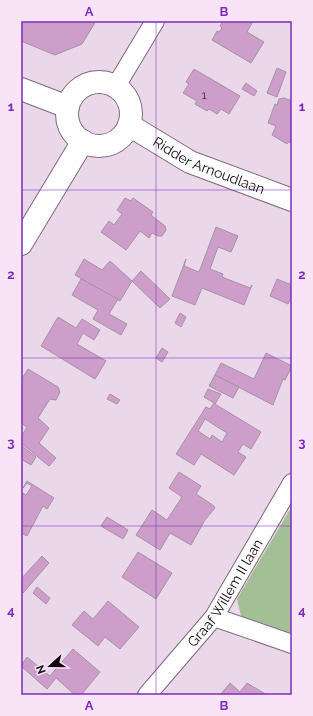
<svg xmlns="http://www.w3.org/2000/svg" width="313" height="716" viewBox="0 0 313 716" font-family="Raleway,sans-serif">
<rect width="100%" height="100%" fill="#ebd7ea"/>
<!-- green -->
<path fill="#a3bf96" d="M292,506V640L248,624L241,616L237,599Z"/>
<!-- building -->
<g fill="#cd9eca" stroke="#a693a4" fill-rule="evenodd">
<path d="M21,21H96L82,44L55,55L21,41Z"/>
<path d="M223,21H253L247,32L264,42L251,63L212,40L217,31L219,32L222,28L220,26Z"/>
<path d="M277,68L286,72L277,97L267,93Z"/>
<path d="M194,69L240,96L229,114L221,109L217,114L209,109L207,111L195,104L197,101L183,93L189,84L186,82Z"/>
<path d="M246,83L257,91L254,96L242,89Z"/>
<path d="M284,98L292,101V143L289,142L287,144L272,135L276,126L268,123L275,104L277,105L279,99Z"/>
<path d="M125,198L131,201L133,198L153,212L151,215L165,226L166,230L162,236H158L152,233L149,238L140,231L126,250L101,232L109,221L114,225L122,214L117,210Z"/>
<path d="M216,227L238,236L231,252L218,247L210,269L223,274L222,277L250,288L252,285L244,305L202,288L195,305L172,296L186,259L184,266L199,272Z"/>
<path d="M84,259L102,270L110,261L132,281L120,301L75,275Z"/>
<path d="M141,271L170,299L160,308L132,281Z"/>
<path d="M81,279L118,299L109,314L127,324L121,335L93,319L98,310L72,295Z"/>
<path d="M277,279L292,285V295L288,304L270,296Z"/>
<path d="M180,313L186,317L181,327L175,323Z"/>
<path d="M58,317L76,328L82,319L100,330L94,340L83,333L77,344L106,361L95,379L41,346Z"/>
<path d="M162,348L168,352L162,362L156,358Z"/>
<path d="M266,353L292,366L285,380L283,379L273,405L215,375L221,363L254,379Z"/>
<path d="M28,369L58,387L60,392L56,400L50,399L38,418L49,428L39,443L56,458L49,466L21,443V437L27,427L21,423V380Z"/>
<path d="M215,375L239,387L233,398L209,386Z"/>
<path d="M208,389L221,394L215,404L261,432L251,449L243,444L238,452L246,457L234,475L201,454L194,465L176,454L206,407L210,409L214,403L204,397ZM205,419L227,433L222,442L212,435L210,439L198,431Z"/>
<path d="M110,394L120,400L117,404L107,399Z"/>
<path d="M21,445L36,457L31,465L21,459Z"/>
<path d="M179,472L201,486L196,494L214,506L215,508L205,520L191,545L170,533L160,550L136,535L152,510L167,520L182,497L169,488Z"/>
<path d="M27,481L54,498L47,509L43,506L27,536L21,533V492L26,495L32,486L27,483L23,488Z"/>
<path d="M107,517L128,530L123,539L101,526Z"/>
<path d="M138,552L172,573L156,599L122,577Z"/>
<path d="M42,556L49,563L23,593L21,591V579Z"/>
<path d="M37,587L50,598L46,604L33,593Z"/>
<path d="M108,601L139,627L120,649L105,637L98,646L72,625L84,611L93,619Z"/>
<path d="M73,649L100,672L81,695H75L56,678L47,689L21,666L27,657L50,676Z"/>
<path d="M230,683L240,692L247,683L267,695H220Z"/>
</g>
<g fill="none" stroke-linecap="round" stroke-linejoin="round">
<defs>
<g id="street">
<path d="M116,86L155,21"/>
<path d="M214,617L292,644"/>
<path id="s1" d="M147,695L214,617L292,483"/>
</g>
<g id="secondary">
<circle cx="99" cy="114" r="32"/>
<path d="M21,89L68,107"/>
<path id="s2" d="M129,125L190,162L292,200"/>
<path d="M21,244L83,141"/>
</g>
</defs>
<!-- street casing -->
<use href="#street" stroke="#7d6b7b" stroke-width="20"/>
<!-- secondary casing -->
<use href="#secondary" stroke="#7d6b7b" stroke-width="24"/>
<!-- street -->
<use href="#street" stroke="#fff" stroke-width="18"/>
<!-- secondary -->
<use href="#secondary" stroke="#fff" stroke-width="22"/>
</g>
<!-- grid -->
<path fill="none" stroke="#7b2cbf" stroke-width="1" stroke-opacity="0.55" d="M156,21V695M21,190H292M21,358H292M21,526H292"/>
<g text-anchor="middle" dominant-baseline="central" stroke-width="3" stroke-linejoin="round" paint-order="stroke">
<!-- number labels -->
<g font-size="12" fill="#40303f">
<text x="204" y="95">1</text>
</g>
<!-- street labels -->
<g font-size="14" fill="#110b11" stroke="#f9e4f7">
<text stroke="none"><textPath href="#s2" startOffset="90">Ridder Arnoudlaan</textPath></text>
<text stroke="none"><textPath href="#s1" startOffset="129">Graaf Willem II laan</textPath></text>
</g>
</g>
<!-- border -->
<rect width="313" height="716" fill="none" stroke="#f9e4f7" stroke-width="44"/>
<!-- north arrow -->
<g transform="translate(50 666) rotate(249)" stroke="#f9e4f7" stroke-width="3" paint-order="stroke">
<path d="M0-3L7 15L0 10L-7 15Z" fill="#110b11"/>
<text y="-6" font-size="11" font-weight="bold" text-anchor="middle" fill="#110b11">N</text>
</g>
<rect x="22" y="22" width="269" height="672" fill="none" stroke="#7b2cbf" stroke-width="1.5"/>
<g font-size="13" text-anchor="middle" font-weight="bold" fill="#7b2cbf">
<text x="89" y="16">A</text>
<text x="224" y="16">B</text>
<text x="11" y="111">1</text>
<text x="302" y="111">1</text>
<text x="11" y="279">2</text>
<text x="302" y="279">2</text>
<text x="11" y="447">3</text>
<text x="302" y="447">3</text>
<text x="11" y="615">4</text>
<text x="302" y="615">4</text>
<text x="89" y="710">A</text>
<text x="224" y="710">B</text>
</g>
</svg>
